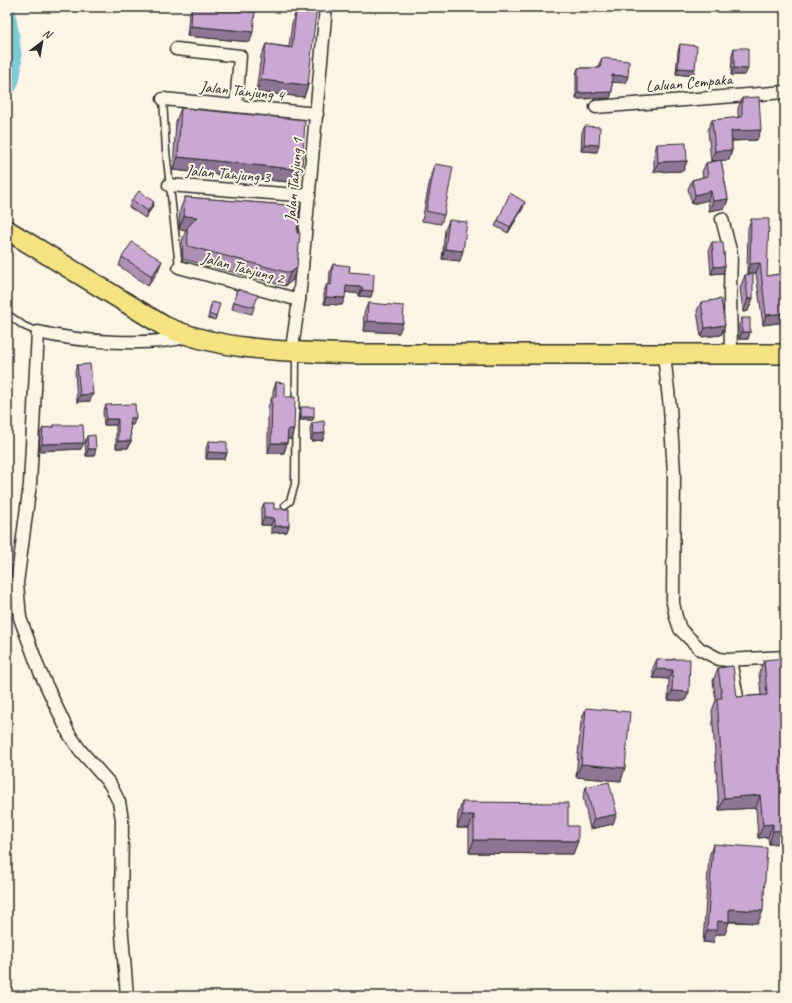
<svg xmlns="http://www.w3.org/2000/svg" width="792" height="1003" viewBox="0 0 792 1003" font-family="Caveat,sans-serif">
<rect width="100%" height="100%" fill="#fcf5e5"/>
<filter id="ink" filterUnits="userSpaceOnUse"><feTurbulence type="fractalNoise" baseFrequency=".025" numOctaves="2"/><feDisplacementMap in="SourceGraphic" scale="8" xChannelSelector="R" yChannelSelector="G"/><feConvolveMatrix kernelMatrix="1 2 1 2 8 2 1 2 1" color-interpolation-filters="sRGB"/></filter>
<g filter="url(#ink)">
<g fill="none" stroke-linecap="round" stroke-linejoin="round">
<!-- river -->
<path stroke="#7cccd7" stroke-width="18" d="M7,15C9,33 19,72 7,87"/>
<defs>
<g id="service">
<path d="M163,99L166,151L179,267"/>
<path d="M7,314L24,326L38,332"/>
<path d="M285,505L290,501L295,484L296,354"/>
<path d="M733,660L741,702"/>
</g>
<g id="minor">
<path d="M176,49L240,56L236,106"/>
<path d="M163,99L317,114"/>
<path d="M596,107L785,92"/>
<path d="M169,185L309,196"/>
<path d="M722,219L731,254L730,291L731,355"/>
<path d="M179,267L299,300"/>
<path d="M293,341L299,300L326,7"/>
<path d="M664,355L670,408L674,473L673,603L676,617L680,629L700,649L719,659L727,660L785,657"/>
<path d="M127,996L121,922L122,819L119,802L110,784L80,750L69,734L40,672L20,618L17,583L30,484L38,332C79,342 150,347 190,336"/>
</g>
<path id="primary" d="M7,230L164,326C223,352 290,351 353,354H785"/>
</defs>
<!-- service casing -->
<use href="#service" stroke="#2b2b2b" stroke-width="9"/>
<!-- minor casing -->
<use href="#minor" stroke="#2b2b2b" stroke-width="15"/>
<!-- primary casing -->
<use href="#primary" stroke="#2b2b2b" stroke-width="22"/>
<!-- service -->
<use href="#service" stroke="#fcf5e5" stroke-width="6"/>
<!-- minor -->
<use href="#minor" stroke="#fcf5e5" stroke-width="12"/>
<!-- primary -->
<use href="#primary" stroke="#f5e382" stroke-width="19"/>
</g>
<!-- wall -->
<g fill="#ae90b5" stroke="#2b2b2b">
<path d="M192,7H207L250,42L187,36L189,16Z"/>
<path d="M296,11L308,85L304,97L256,92L261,56L266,44L289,47L292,23Z"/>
<path d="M680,44L693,76L676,74L678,51Z"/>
<path d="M734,48L745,75H731L732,54Z"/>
<path d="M602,58L626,83L612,82V92L610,98L576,99V74L578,68H599V64Z"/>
<path d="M742,98L757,140L732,141V150L729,160H721L728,199L725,208L709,211L708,200L692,204L688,189L692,180L703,177L702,172L706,163L719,160L711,161L708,130L712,120L738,118V108Z"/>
<path d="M181,108L297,183L173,170L176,121Z"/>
<path d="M585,126L597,152L581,151L582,132Z"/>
<path d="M657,144L687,161L683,171L654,172V154Z"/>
<path d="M435,164L444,215L441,224L422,221L431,174Z"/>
<path d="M185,197L300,206L292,281L285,286L183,259L182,241L186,230L179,229L180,210Z"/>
<path d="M132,200L154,202L152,208L145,218L129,207Z"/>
<path d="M523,208L508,233L495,226L498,220Z"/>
<path d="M751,219L767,276L785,273V322L763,325L756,273H747L748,228Z"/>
<path d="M449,220L460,261L442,259L445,230Z"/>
<path d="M712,242L725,266L723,273L711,274L709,249Z"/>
<path d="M122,257L158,271L148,286L119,266Z"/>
<path d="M333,264L349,272L371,297L359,296L360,294L345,292L342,305L324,304V291L327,284L329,285L330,271Z"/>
<path d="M745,275L753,298L748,311L743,312L740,288Z"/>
<path d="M237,289L254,307L252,314L232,309Z"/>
<path d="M701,302L725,325L721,335L701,337L697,311Z"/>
<path d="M368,303L399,333L363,331L364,313Z"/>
<path d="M211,305L216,317L215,320L208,318Z"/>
<path d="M742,318L750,332L748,339H739V325Z"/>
<path d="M77,365L90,401L77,402L75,371Z"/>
<path d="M276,382L285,397L294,429L291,439H288L287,443L284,453H268V407L272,397H273V392Z"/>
<path d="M106,405L133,425H130L131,441L128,448H116V425H104L103,412Z"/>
<path d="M301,407L313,420H300V410Z"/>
<path d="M312,423L323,440L311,441L310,429Z"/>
<path d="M54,425L81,449L39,451L40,434L43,428L53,427Z"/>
<path d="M87,436L94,456H86L85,442Z"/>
<path d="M209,441L227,453L225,459H206V448Z"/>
<path d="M264,503L274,509L287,532L271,533V525H261V510Z"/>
<path d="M657,659L673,660V659L689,692L685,701L668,700L669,679L653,678V668Z"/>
<path d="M764,660L785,843L769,844L768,837L758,838L756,808L719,810L712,711L716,700L713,681L718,668L737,697L761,695L759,673Z"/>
<path d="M586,708L621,781L576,777L581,721Z"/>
<path d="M586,787L613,824L590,829L583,797Z"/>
<path d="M462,802L568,826L578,841L573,854L469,853V828H457L458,815Z"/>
<path d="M713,844L758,923L729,922L725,934H716L713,943L703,942L709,857Z"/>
</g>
<!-- shaded-wall -->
<g fill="#8d7694" stroke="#2b2b2b">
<path d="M191,26L253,32L250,42L187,36Z"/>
<path d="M678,68L695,69L693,76L676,74Z"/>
<path d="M734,68L748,69L745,75H731Z"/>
<path d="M612,75L628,76L626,83L610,82Z"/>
<path d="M261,80L308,85L304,97L256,92Z"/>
<path d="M612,92L610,98L576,99L578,93Z"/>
<path d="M761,130L757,140L727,141L731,131Z"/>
<path d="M584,144L599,145L597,152L581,151Z"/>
<path d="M732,150L729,160L711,161L715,151Z"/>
<path d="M178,157L302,170L297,183L173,170Z"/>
<path d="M687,161L683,171L654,172L658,162Z"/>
<path d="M711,191L708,200L692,204L695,195Z"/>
<path d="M728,199L725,208L709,211L713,201Z"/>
<path d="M154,202L152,208L145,218L148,211Z"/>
<path d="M525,202L523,208L508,233L510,227Z"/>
<path d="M184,216L197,217L186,230L179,229Z"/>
<path d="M445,249L463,251L460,261L442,259Z"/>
<path d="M162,261L158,271L148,286L152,276Z"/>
<path d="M760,263L756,273H747L750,264Z"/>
<path d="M725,266L723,273L711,274L714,267Z"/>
<path d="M297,268L292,281L285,286L290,273Z"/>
<path d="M346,286L362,287L360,294L343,292Z"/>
<path d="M362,290L373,291L371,297L359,296Z"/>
<path d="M326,297L345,298L342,305L324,304Z"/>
<path d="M753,298L748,311L743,312L748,299Z"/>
<path d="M785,313V322L763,325L766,315Z"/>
<path d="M367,321L403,323L399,333L363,331Z"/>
<path d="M725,325L721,335L701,337L705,328Z"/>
<path d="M742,332H750L748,339H739Z"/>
<path d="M93,394L90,401L77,402L80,395Z"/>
<path d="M301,417H314L313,420H300Z"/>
<path d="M130,418H136L133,425H128Z"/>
<path d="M106,419H118L116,425H104Z"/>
<path d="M288,429H294L291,439H284Z"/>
<path d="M325,433L323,440L311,441L313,434Z"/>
<path d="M118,441H131L128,448H116Z"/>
<path d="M84,443L81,449L39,451L42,444Z"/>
<path d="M271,443H287L284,453H268Z"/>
<path d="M88,449H96L94,456H86Z"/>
<path d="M208,452L227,453L225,459H206Z"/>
<path d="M264,518H274L271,525H261Z"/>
<path d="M274,526H289L287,532L271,533Z"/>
<path d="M656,669L673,670L669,679L653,678Z"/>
<path d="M672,691L689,692L685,701L668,700Z"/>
<path d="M581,764L625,768L621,781L576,777Z"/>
<path d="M760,795L756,808L719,810L724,798Z"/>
<path d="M617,814L613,824L590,829L594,819Z"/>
<path d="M462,815H474L469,828H457Z"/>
<path d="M773,824L768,837L758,838L763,825Z"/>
<path d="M785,830V843L769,844L773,831Z"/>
<path d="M474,840L578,841L573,854L469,853Z"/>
<path d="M729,909L763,911L758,923L725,921Z"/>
<path d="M718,921L729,922L725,934H716L713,943L703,942L707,930Z"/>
</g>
<!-- building -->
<g fill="#caa8d3" stroke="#2b2b2b">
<path d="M192,7H207L255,12L253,32L191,26Z"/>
<path d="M296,11L316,13L308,85L261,80L266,44L292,48Z"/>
<path d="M680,44L697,46L695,69L678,68Z"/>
<path d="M734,48H748V69L734,68Z"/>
<path d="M602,58L629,61L628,76L612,75V92L578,93V68H600Z"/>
<path d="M759,97L761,130L731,131L732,150L715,151L712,120L742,117V98Z"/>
<path d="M181,108L305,120L302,170L178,157Z"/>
<path d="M585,126L600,127L599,145L584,144Z"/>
<path d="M686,143L687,161L658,162L657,144Z"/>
<path d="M721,160L728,199L713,201L711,191L695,195L692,180L708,176L706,163Z"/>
<path d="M435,164L453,167L444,215L426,211Z"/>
<path d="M139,191L154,202L148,211L132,200Z"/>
<path d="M510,193L525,202L510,227L498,220Z"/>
<path d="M185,197L300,206L297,233H300L297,268L290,273L188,246L187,228L197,217L184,216Z"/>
<path d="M751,219H769L767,276L785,273V313L766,315L760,263L750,264Z"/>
<path d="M449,220L467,222L463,251L445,249Z"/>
<path d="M132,242L162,261L152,276L122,257Z"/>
<path d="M712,242H723L725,266L714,267Z"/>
<path d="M333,264L350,266L349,272L374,274L373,291L362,290V287L346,286L345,298L326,297L327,284L331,285Z"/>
<path d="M753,274V298L748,299L745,275Z"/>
<path d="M237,289L258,295L254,307L234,302Z"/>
<path d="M721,299L725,325L705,328L701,302Z"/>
<path d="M212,302L220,304L216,317L209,314Z"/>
<path d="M368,303L404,306L403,323L367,321Z"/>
<rect x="742" y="318" width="8" height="14"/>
<path d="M90,364L93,394L80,395L77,365Z"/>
<path d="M276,382L285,383V397H295L294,429H288L287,443H271L272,397H276Z"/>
<path d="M135,404L136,418H130L131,441H118V419H106V405Z"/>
<rect x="301" y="407" width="13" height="10"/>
<path d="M324,421L325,433L313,434L312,423Z"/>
<path d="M54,425H83L84,443L42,444L43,428L54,427Z"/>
<path d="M95,435L96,449H88L87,436Z"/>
<path d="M209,441L227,442V453L208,452Z"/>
<path d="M264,503H274V509H289V526H274V518H264Z"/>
<path d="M785,658V830L773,831V824L763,825L760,795L724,798L717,698H722L718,668L733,666L737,697L767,695L764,660Z"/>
<path d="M657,659L673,660V659H690L689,692L672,691L673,670L656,669Z"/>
<path d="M586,708L630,712L625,768L581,764Z"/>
<path d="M609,782L617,814L594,819L586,787Z"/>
<path d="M462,802L568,803V826H578V841L474,840V815H462Z"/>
<path d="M713,844L767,848L763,911L729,909V922L718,921L717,930H707Z"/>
</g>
</g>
<g text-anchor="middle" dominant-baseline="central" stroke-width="4" stroke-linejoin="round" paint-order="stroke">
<!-- street labels -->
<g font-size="16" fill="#2b2b2b" stroke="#fcf5e5">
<text transform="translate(689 83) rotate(-5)">Laluan Cempaka</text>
<text transform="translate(242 91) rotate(6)">Jalan Tanjung 4</text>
<text transform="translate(228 174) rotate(5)">Jalan Tanjung 3</text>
<text transform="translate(294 180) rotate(-85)">Jalan Tanjung 1</text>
<text transform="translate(243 268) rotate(15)">Jalan Tanjung 2</text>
</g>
</g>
<!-- margin -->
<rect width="792" height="1003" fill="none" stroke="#fcf5e5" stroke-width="24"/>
<rect x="12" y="12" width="768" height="979" fill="none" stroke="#2b2b2b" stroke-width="1.5" filter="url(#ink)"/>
<!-- north arrow -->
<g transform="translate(42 42) rotate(31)" stroke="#fcf5e5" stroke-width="3" paint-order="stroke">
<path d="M0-3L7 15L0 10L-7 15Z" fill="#2b2b2b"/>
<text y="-6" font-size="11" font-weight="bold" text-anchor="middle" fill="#2b2b2b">N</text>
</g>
</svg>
